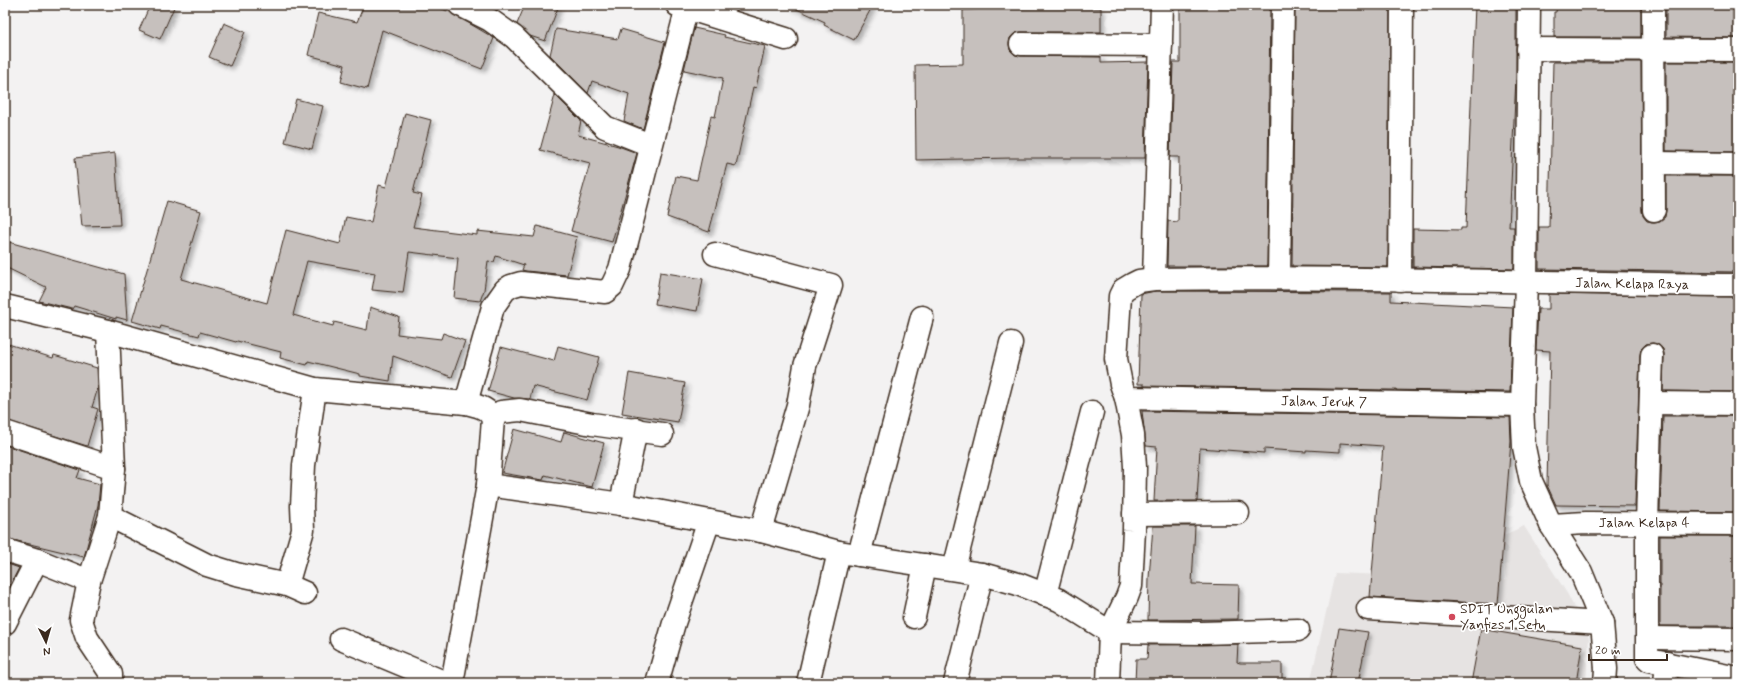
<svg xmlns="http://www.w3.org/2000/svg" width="1743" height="688" viewBox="0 0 1743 688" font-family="Mynerve,sans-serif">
<defs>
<filter id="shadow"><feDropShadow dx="3.5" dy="3.5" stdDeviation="2" flood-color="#0004"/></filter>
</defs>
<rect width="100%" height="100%" fill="#f3f2f2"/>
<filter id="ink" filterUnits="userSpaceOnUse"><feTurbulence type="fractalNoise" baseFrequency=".025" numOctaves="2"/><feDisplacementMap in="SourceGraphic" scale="8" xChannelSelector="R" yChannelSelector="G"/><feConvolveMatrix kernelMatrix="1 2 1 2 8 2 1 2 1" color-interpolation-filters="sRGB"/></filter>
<g filter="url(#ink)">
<!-- built -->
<path fill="#e6e3e2" d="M1524,526L1568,595L1589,638L1586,683H1310L1335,573L1506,580L1502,536Z"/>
<!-- building -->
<g fill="#c6c0bd" stroke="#3b2a1e" filter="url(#shadow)">
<path d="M150,5H175L160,39L139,30Z"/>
<path d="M364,5H432L450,12L494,38L482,69L382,30L367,89L341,82L345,65L308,55L318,13L357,22Z"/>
<path d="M525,5H559L545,41L530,36L517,24Z"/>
<path d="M788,5H873L854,40L824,25L825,22Z"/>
<path d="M1180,5H1270L1267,266H1167L1168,221L1178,222L1179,157H1170L1173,62H1180Z"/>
<path d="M1295,5H1390L1388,267L1292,266Z"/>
<path d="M1475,5H1516V77L1509,227H1514V269L1413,267V229L1461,230V228H1466Z"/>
<path d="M1557,5H1641V37H1554V12H1556Z"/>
<path d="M1666,5H1738V38L1666,37Z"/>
<path d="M1053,7L1101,8V32H1021L1015,33L1010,38L1009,44L1010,50L1015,55L1021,56L1101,57V63L1148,62L1145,158H1011L916,160L915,65L963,64V10Z"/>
<path d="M224,23L245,32L230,66L209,57Z"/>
<path d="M694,28L725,35L724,37L765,46L756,88L753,87L736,166L727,164L709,232L667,217L676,176L697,180L711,116L715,117L723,78L684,70Z"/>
<path d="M556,29L618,39L621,29L665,42L643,129L624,121L629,94L592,81L588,93L550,55Z"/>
<path d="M1553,62H1641L1642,210L1643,216L1647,221L1654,222L1660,221L1665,217L1666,210V176H1738V272L1539,269V227H1549Z"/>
<path d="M1666,62H1738V152L1666,151Z"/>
<path d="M555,95L581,121L578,135L618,146L637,153L612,242L571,231L590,163L540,150Z"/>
<path d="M296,99L323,106L312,149L285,142Z"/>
<path d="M405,113L431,120L413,193L422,195L413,227L477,235V231L534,237L537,226L577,237L567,275L526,271L522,270L524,265L496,256L494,262L488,261L484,290L480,301L454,298L458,258L409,252L403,293L372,290L375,273L307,261L293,315L333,326L334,322L367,330L370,307L399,317L397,334L441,339L443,333L465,341L452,377L393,356L390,381L360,376V374L308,361L307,365L280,358L281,352L237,341L236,342L200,332L199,336L161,326L160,329L132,321L167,201L201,211L181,279L267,303L286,230L340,244L346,217L371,222L379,185L386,187Z"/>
<path d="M115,153L120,225L82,226L75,158Z"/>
<path d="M5,241L124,274L127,320L116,317V319L74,306L72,309L39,301L46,287L5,267Z"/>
<path d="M660,272L703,279L697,311L655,304Z"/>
<path d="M1155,291L1391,292V301L1513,307L1510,392L1144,386V384H1138L1141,294Z"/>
<path d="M1549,294L1738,297V392L1663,391L1664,355L1663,349L1659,345L1653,343L1646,344L1641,349L1640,355L1635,506L1556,505L1547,485L1550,351L1536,350L1538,309H1549Z"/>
<path d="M5,343L53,358L54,355L97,368L98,388L92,407L98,409L87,446L5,420Z"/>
<path d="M558,346L599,357L587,400L533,386L530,399L514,398L488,391L501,347L554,361Z"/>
<path d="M629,373L685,383L678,422L622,413Z"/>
<path d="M1142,411L1510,417L1511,441L1498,604L1370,597L1383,446L1340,443V452L1306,450V452L1264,449V453L1200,448L1197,501H1154L1157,447L1146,446Z"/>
<path d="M1663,416H1738V512L1660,511Z"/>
<path d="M514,429L561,442L564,432L604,443L592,487L545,475L543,480L502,473Z"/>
<path d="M5,445L80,470L77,478L100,484L98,505L84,557L5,538Z"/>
<path d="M1153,526H1195L1192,584L1239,585L1238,619L1148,620L1149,578Z"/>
<rect x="1660" y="536" width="78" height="90"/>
<path d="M5,563L19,568L5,595Z"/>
<path d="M1339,628L1368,632L1358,683H1329Z"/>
<path d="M1481,629L1582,646L1576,683H1471Z"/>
<path d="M1238,644L1237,662L1240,663H1282V683H1135L1136,659H1147L1148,645Z"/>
</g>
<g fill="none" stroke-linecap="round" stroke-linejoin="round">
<defs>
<g id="minor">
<path d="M460,5L490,20L514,37L605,127L650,145"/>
<path d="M677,5L786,39"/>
<path d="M1529,5L1526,282L1522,405L1524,447L1531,481L1551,525L1581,572L1602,623L1606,669L1605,683"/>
<path d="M1653,5L1654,210"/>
<path d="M1021,44L1161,45"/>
<path d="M1528,49L1738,50"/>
<path d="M1654,163L1738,164"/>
<path d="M715,254L831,285L805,366L798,405L761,531"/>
<path d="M1279,277L1283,5"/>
<path d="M1154,279L1162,5"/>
<path d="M1400,280L1402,5"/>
<path d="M5,306L108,331L315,389L466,403C477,406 488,407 493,419L488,485L452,683"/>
<path d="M1652,355L1647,523V658L1649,660L1738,678"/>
<path d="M1126,398L1522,405"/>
<path d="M466,403L493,307L505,290L511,286L521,283L605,292L612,286L620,269L687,7"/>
<path d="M1651,403L1738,404"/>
<path d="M493,419L501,412L520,410L592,424L662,434"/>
<path d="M5,432L114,468L108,331"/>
<path d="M114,468L110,516L207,565L236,574L287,585"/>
<path d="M488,485L621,504L761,531L839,552L982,574L1018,584L1059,600L1110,632L1202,633L1298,630"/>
<path d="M621,504L636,429"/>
<path d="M1134,514L1238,513"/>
<path d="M110,516L89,581L81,620L87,638L111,674V683"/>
<path d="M1551,525L1586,523L1738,524"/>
<path d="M5,550L37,560L5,623"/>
<path d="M859,555L922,317"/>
<path d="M37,560L89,581"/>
<path d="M954,569L1011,343"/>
<path d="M305,593L287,585L303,530L302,506L304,465L315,389"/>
<path d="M1045,595L1092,412"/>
<path d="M1368,609L1602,623"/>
<path d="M914,617L925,565"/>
<path d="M1648,638L1738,639"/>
<path d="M341,639L446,683"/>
<path d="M657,683L674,623L709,521"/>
<path d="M808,683L839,552"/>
<path d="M955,683L982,574"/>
<path d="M1108,683L1110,632L1127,597L1131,586L1134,530L1135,467L1133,435L1126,398L1121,384L1116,359L1120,296L1123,290L1133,284L1139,281L1154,279C1349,276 1543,283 1738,285"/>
<path d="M1665,683L1667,663"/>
</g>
</defs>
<!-- minor casing -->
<use href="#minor" stroke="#3b2a1e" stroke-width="25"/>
<!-- minor -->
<use href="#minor" stroke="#fff" stroke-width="22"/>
</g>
</g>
<!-- markers -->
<circle fill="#d1495b" stroke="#fff" stroke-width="1.5" cx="1452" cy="617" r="4"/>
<g text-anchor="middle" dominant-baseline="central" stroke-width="3.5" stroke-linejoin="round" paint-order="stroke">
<!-- street labels -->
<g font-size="14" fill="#3b2a1e" stroke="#fff">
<text transform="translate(1632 284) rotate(1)">Jalan Kelapa Raya</text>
<text transform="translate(1324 402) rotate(1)">Jalan Jeruk 7</text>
<text x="1644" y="523">Jalan Kelapa 4</text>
</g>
<!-- poi labels -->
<g font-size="14" fill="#3b2a1e" stroke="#fff" text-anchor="start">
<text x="1460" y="609">SDIT Unggulan<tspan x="1460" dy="16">Yanfizs 1 Setu</tspan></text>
</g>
</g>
<!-- margin -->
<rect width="1743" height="688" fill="none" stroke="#fff" stroke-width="20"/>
<rect x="10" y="10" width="1723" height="668" fill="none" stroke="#3b2a1e" stroke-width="1.5" filter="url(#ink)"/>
<!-- north arrow -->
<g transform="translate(46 642) rotate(175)" stroke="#ffffff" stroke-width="3" paint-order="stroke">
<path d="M0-3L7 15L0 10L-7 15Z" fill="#3b2a1e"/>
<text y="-6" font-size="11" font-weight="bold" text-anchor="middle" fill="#3b2a1e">N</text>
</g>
<!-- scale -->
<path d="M1589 654v6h78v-6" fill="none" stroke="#3b2a1e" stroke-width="2"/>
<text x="1595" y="654" font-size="12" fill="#3b2a1e" stroke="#ffffff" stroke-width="3" paint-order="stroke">20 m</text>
</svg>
